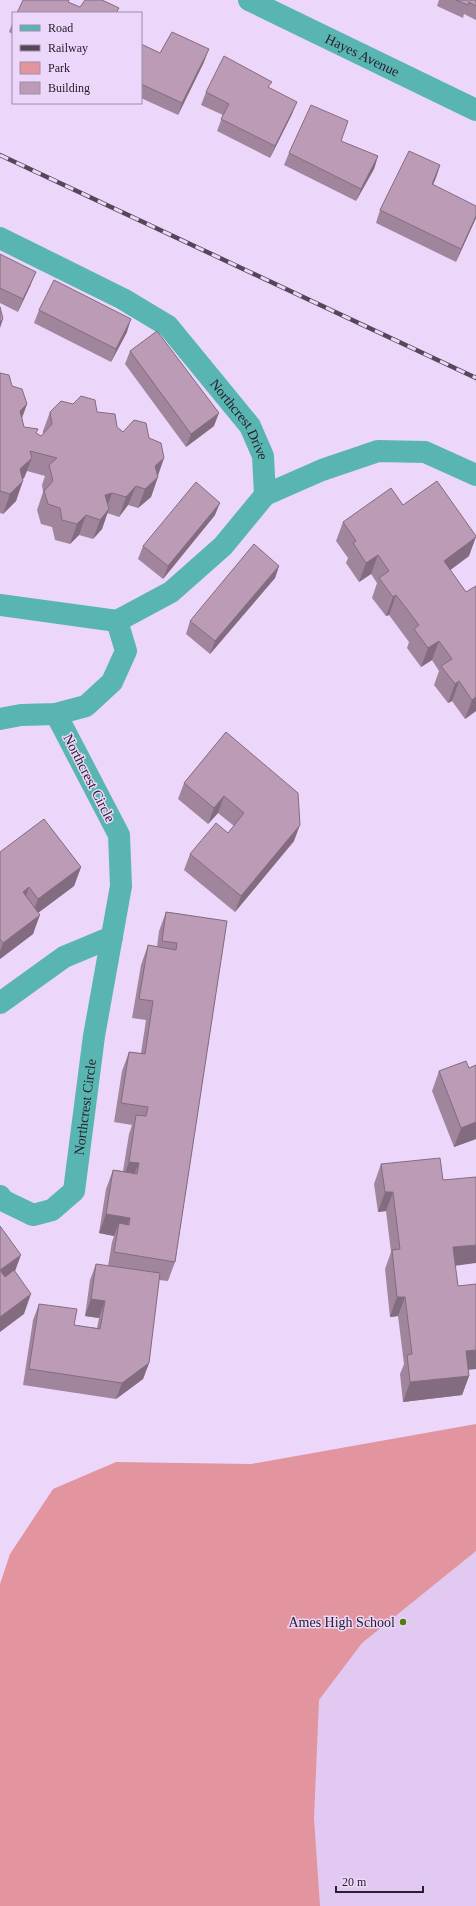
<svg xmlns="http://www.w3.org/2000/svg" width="476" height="1906" viewBox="0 0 476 1906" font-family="Georgia,serif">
<rect width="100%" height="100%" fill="#ecd7fa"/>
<!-- built -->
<path fill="#e1c9f2" d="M476,1512V1906H0Z"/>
<!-- green -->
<path fill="#e2959e" d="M476,1424V1551L362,1643L319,1700L314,1818L320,1906H0V1584L10,1554L53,1489L116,1462L251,1464Z"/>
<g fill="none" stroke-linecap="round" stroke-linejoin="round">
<!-- minor -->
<g stroke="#59b5b1" stroke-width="22">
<path id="s1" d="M249,0L476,110"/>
<path id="s2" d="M0,238L123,299L168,326L250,426L263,456L265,495L322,470L378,451L425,452L476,475"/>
<path d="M0,605L117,621"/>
<path d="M0,719L21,715L56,714L86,706L112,682L126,651L117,621L171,592L223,546L265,495"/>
<path d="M0,1003L64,957L112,937"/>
<path id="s3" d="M0,1196L4,1201L33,1215L52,1210L74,1191L94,1036L121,886L119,835L56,714"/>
</g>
<defs>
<path id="rail" d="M0,155L476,378"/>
</defs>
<!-- rail casing -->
<use href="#rail" stroke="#53485a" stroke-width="4.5"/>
<!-- rail -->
<use href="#rail" stroke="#ecd7fa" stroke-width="3" stroke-dasharray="9" stroke-linecap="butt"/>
</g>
<!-- wall -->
<g fill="#a1859d">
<path d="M439,0H476V20L464,14L463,18L437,6Z"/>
<path d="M13,21V34L9,32Z"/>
<path d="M141,44L160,53L204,62L178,115L141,98Z"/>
<path d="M270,88L292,114L270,158L217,131L223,115L201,105L206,92Z"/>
<path d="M341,141L378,156L374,169L356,201L284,165L289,153Z"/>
<path d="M440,165L433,185L476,218L456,262L376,223L380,210Z"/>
<path d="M0,254L31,284L18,312L0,303Z"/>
<path d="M39,310L127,332L111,362L34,323Z"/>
<path d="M130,351L214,426L186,447L125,364Z"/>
<path d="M0,373L12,386L27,404L22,418L24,427L41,436L43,434V431L50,412H97L117,427L123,432L149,438L164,458L151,497L138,508L128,505L119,517L107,513L102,529L93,539L79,535L70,544L55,540L52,527L41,524L37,510L43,492L42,485L45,476L27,471L24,478L22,479L16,501L3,514L0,513Z"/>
<path d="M403,505L469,556L450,570L466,592L476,586V711L465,719L452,701L448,703L434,685L439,671L432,660L421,667L407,648L409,642L389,615L386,616L372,598L377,583L371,574L359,582L346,563L348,558L336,541L343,522Z"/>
<path d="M215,515L163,579L138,559L143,546Z"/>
<path d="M279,566L275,578L210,654L186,634L190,621Z"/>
<path d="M226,732L294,841L235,912L184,870L190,854L228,833L234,826L218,813L208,824L178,799L184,783Z"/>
<path d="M0,852L81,867L74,886L38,913L33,934L0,959Z"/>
<path d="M166,912L227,921L175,1262L168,1281L159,1280L149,1363L143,1379L116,1399L23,1385L33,1320L39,1304L74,1325L97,1328L99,1318L85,1316L90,1280L96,1264L108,1266L112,1242L114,1236L99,1233L106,1189L113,1170L123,1171L129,1134L132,1125L114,1122L122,1071L129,1052L141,1053L146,1020L132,1018L141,965L148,945L157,947L159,931Z"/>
<path d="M469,1068L476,1139L454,1147L432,1091L439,1071Z"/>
<path d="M381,1164L443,1180L455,1266L469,1376L462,1395L403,1402L400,1374L404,1364L398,1316L390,1317L385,1269L391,1252L386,1211L378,1212L374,1184Z"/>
</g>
<!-- shaded-wall -->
<g fill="#836c7f">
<path d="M209,49L204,62L178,115L182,103Z"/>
<path d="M297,102L292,114L270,158L275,146Z"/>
<path d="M378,156L374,169L356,201L361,189Z"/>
<path d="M440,165L436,178L427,197L432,184Z"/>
<path d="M476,216V218L456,262L461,249Z"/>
<path d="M36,272L31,284L18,312L23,299Z"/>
<path d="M3,319L0,328V322Z"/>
<path d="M131,319L127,332L111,362L116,349Z"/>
<path d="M27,404L20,423V411Z"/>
<path d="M219,413L214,426L186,447L191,434Z"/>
<path d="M32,458L24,478L13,488L20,469Z"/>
<path d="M164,458L157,477L155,466Z"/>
<path d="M158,477L151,497L138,508L145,489Z"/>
<path d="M23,481L16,501L3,514L10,494Z"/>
<path d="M136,486L128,505L119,517L126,497Z"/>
<path d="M112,493L105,513V495Z"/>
<path d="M220,503L215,515L163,579L168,566Z"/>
<path d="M109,509L102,529L93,539L100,520Z"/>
<path d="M86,515L79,535L70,544L77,524Z"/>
<path d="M476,537L469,556L437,580L444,561Z"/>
<path d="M378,555L371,574L359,582L366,563Z"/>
<path d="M279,566L275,578L210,654L215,641Z"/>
<path d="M396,595L389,615L386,616L393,597Z"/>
<path d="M439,641L432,660L421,667L428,648Z"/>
<path d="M459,681L452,701L448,703L455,684Z"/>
<path d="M476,697V711L465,719L472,700Z"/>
<path d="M224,796L218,813L208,824L214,808Z"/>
<path d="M300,825L294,841L235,912L241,896Z"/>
<path d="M81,867L74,886L31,918L38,899Z"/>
<path d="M29,887L22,907L23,892Z"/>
<path d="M40,915L33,934L0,959V951L3,943Z"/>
<path d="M476,1122V1139L454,1147L461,1128Z"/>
<path d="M129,1162L139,1163L131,1182L122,1181Z"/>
<path d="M385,1192H393L386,1211L378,1212Z"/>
<path d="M106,1214L130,1218L123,1237L119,1223L114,1236L99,1233Z"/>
<path d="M476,1245V1263L446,1267L453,1247Z"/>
<path d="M21,1255L14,1274L0,1285V1270Z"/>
<path d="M31,1294L24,1314L0,1332V1317Z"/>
<path d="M397,1297H405L398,1316L390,1317Z"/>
<path d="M91,1299L105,1301L99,1318L85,1316Z"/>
<path d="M476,1350V1369L459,1371L466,1351Z"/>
<path d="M149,1363L143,1379L116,1399L122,1383Z"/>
<path d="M469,1376L462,1395L403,1402L410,1382Z"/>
</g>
<!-- building -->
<g fill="#bb9bb6" stroke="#836c7f">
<path d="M23,0H69L68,2L80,7L85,0H102L119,8L116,13H17Z"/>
<path d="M456,0H476V6L469,2L468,5Z"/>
<path d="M172,32L209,49L182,103L141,84V44L160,53Z"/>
<path d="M224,56L272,82L268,87L297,102L275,146L221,119L229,104L206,92Z"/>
<path d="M311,105L348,121L341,141L378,156L361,189L289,153Z"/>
<path d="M409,151L440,165L432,184L476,206V216L461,249L380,210Z"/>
<path d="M0,254L36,272L23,299L0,288Z"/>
<path d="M54,280L131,319L116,349L39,310Z"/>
<path d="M0,307L3,319L0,322Z"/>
<path d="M157,331L219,413L191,434L130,351Z"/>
<path d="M0,373L9,375L12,386L22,389L27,404L20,411L24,427L38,429L36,433L41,436L52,424L50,412L61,401L73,404L81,396L95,400L97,412L115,414L117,427L123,432L134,420L146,423L149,438L161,443L164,458L155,466L158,477L145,489L136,486L126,497L112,493L105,495L109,509L100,520L86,515L77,524L62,520L60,508L48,504L44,491L53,481L49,465L57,458L30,451L32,458L20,469L23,481L10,494L0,491Z"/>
<path d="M437,481L476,536V537L444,561L466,592L476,586V697L472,700L459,681L455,684L441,666L452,659L439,641L428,648L414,629L419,625L396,595L393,597L379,578L389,571L378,555L366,563L353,543L356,541L343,522L391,488L403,505Z"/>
<path d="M196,482L220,503L168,566L143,546Z"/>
<path d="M254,544L279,566L215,641L190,621Z"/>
<path d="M226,732L298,793L300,825L241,896L190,854L216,823L228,833L244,813L224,796L214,808L184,783Z"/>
<path d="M44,819L81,867L38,899L29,887L23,892L40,915L3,943L0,939V852Z"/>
<path d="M166,912L227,921L175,1262L114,1252L119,1223L129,1225L130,1218L106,1214L113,1170L137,1174L139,1163L129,1162L136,1115L146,1116L148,1107L121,1103L129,1052L145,1054L153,1001L139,999L148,945L176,950L177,943L162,941Z"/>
<path d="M466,1061L469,1068L476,1065V1122L461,1128L439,1071Z"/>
<path d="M440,1158L443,1180L476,1177V1245L453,1247L458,1286L476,1284V1350L466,1351L469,1376L410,1382L407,1355L412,1354L405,1297H397L392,1250L400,1249L393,1192H385L381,1164Z"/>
<path d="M0,1226L21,1255L0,1270L5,1277L14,1270L31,1294L0,1317Z"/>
<path d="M96,1264L160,1273L149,1363L122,1383L29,1369L39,1304L77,1309L74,1325L100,1329L105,1301L91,1299Z"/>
</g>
<!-- markers -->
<circle fill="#4e7f0e" stroke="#ecd7fa" stroke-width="1.5" cx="403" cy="1622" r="4"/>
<g text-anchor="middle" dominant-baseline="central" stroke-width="3" stroke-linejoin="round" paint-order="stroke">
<!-- street labels -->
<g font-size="14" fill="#28202d" stroke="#ecd7fa">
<text stroke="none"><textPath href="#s1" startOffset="126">Hayes Avenue</textPath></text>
<text stroke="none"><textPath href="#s2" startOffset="308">Northcrest Drive</textPath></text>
<text transform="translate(89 778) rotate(63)">Northcrest Circle</text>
<text stroke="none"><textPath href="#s3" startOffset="172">Northcrest Circle</textPath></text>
</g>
<!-- poi labels -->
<g font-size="14" fill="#28202d" stroke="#ecd7fa" text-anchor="end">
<text x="395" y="1622">Ames High School</text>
</g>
</g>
<!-- legend -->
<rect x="12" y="12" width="130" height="92" fill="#ecd7fa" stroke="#9e8ea8"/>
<rect x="20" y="25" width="20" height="6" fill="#59b5b1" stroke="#9e8ea8"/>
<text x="48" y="32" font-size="12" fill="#28202d">Road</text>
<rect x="20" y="45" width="20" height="6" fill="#53485a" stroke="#9e8ea8"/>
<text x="48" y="52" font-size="12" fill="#28202d">Railway</text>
<rect x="20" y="62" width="20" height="12" fill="#e2959e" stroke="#9e8ea8"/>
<text x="48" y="72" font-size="12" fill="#28202d">Park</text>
<rect x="20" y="82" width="20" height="12" fill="#bb9bb6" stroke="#9e8ea8"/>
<text x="48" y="92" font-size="12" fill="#28202d">Building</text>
<!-- scale -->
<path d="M336 1886v6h87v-6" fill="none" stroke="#28202d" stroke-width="2"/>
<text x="342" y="1886" font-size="12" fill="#28202d" stroke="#ecd7fa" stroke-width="3" paint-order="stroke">20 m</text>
</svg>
